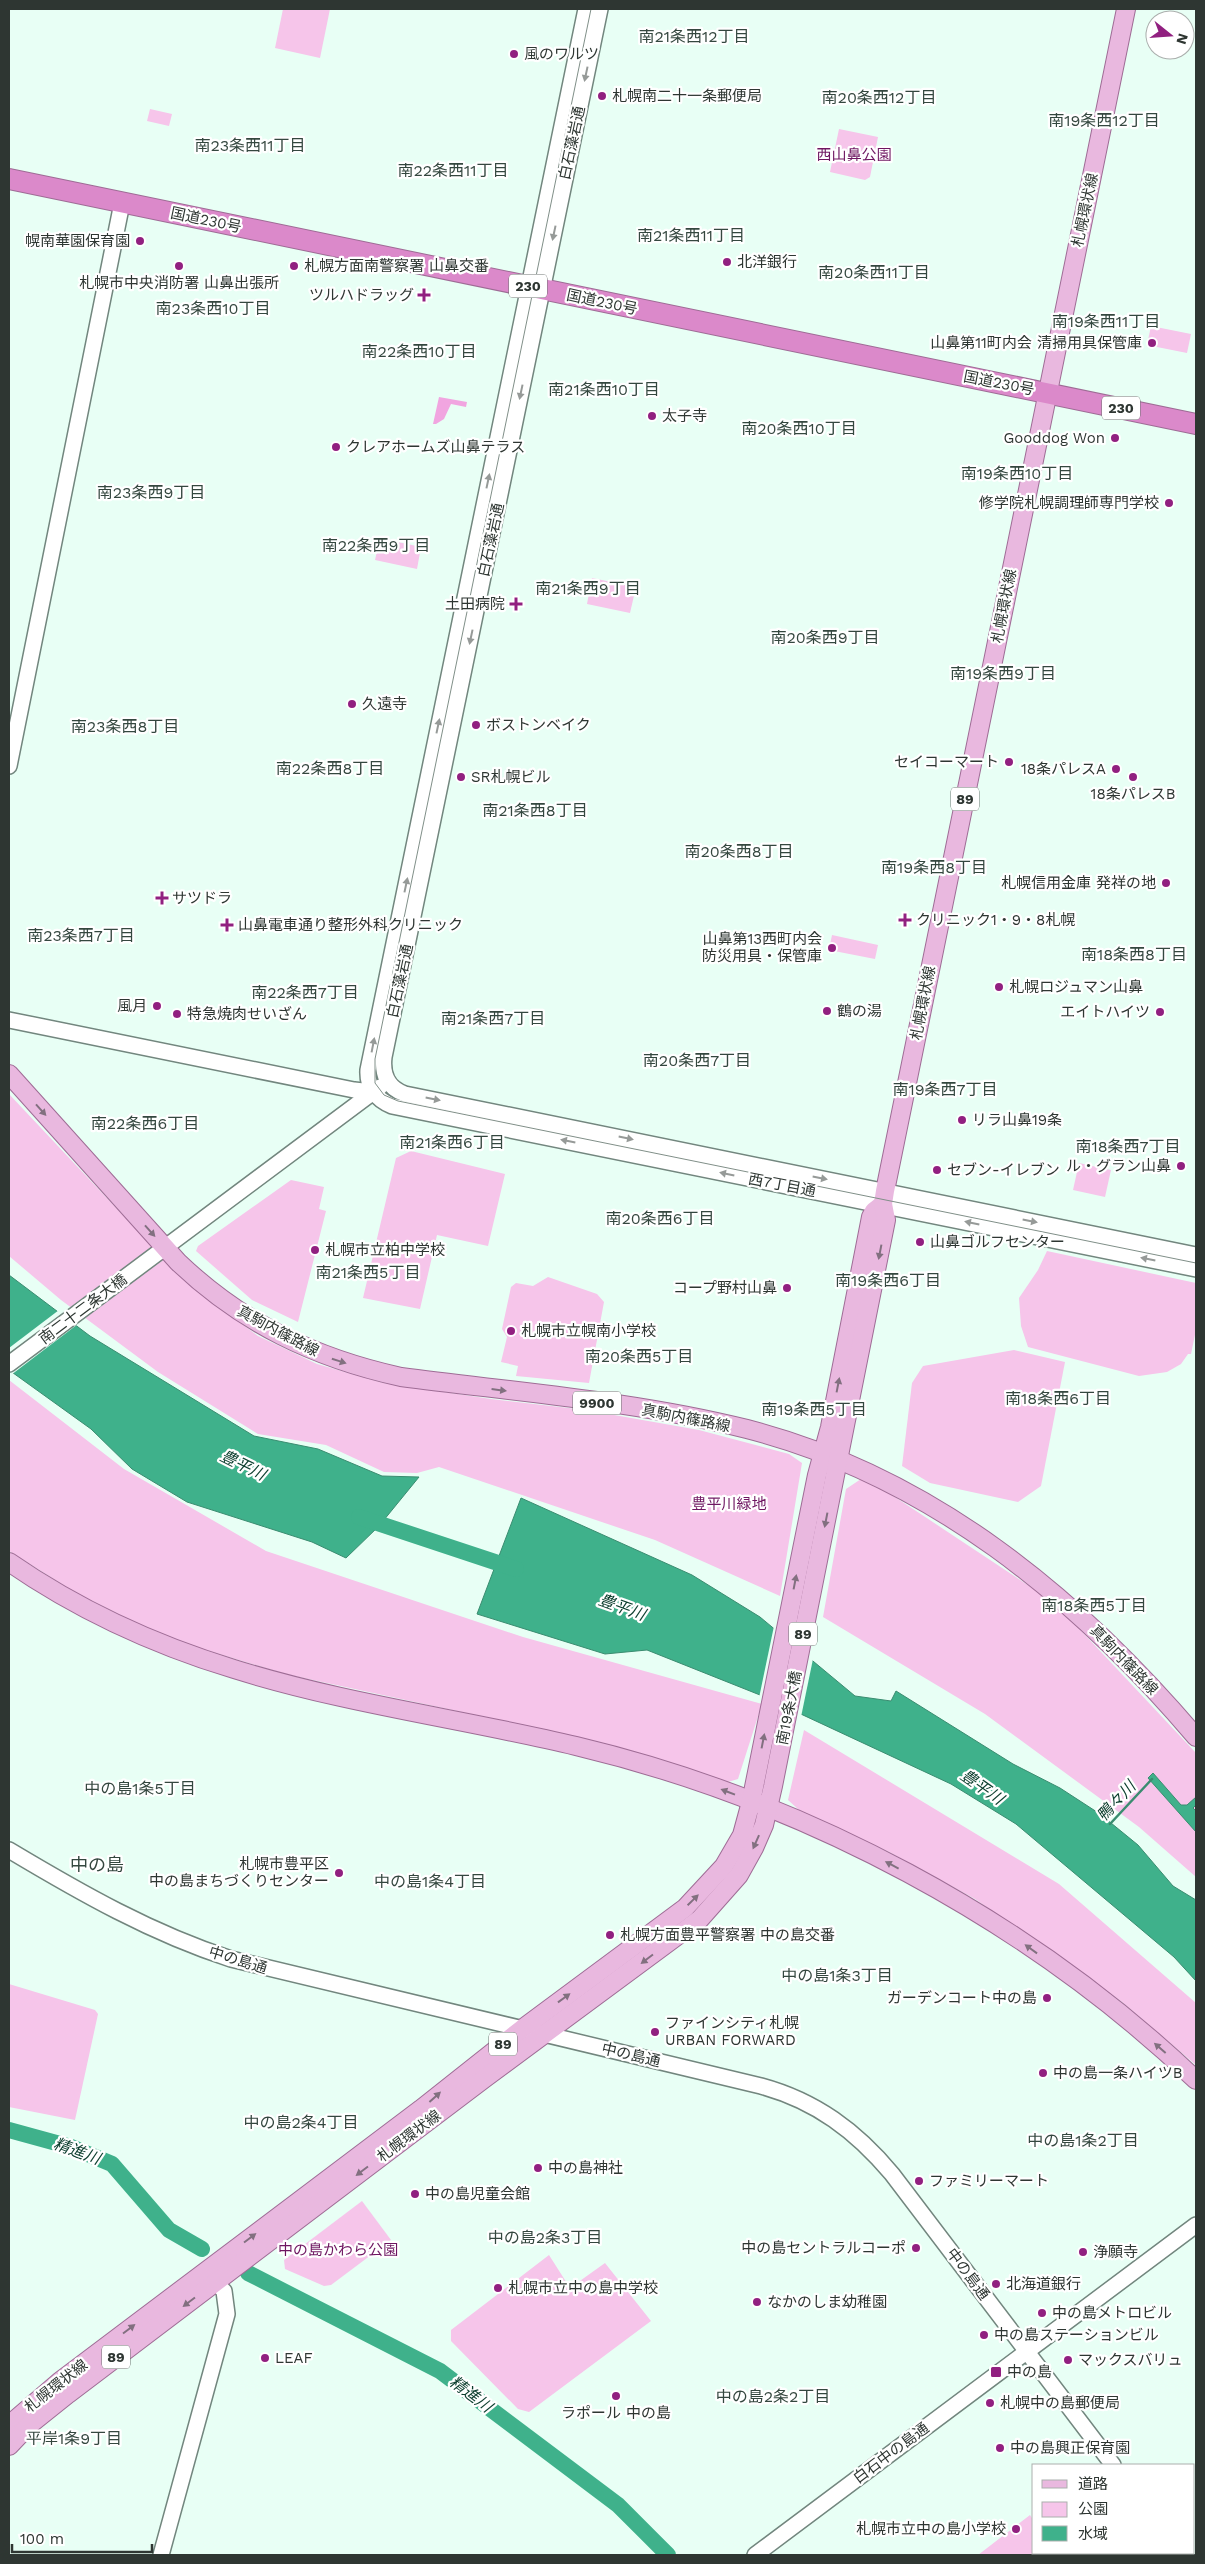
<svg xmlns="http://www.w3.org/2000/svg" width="1205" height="2564" viewBox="0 0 1205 2564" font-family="'Work Sans','Noto Sans JP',sans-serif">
<rect width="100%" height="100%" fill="#e8fff5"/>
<!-- green -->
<g fill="#f6c5ea">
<path d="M283,9H330L320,58L275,48Z"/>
<path d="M150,109L172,114L169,126L147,121Z"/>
<path d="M839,129L878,137L870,177L865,180L830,172Z"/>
<path d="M1151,326L1191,334L1187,353L1147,345Z"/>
<path d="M380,538L421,547L417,569L375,560Z"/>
<path d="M592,578L636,587L630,613L587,604Z"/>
<path d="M832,935L878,945L875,959L829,950Z"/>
<path d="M9,1094L185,1281L258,1336L317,1364L384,1383L491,1399L586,1410L699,1430L789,1454L802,1463L780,1596L655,1540L439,1467L417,1473L384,1472L326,1445L258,1434L158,1372L61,1300L9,1256Z"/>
<path d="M411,1151L505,1174L488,1246L437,1235L420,1309L363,1298L396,1158Z"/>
<path d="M1079,1163L1111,1170L1105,1197L1073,1190Z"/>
<path d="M291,1180L324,1187L319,1209L326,1211L298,1322L252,1300L196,1251L198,1246Z"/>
<path d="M1047,1251L1196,1283V1330L1191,1354H1188L1181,1364L1167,1372L1139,1376L1028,1347L1021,1326L1019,1298L1038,1270Z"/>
<path d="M548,1277L597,1294L604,1302L589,1383L516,1376L518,1366L501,1362L507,1337L502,1329L511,1287L516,1283L533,1286Z"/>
<path d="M1014,1350L1065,1362L1041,1486L1018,1502L930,1483L902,1466L912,1383L923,1366Z"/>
<path d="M9,1380L124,1469L266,1551L523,1637L762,1704L738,1779L728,1782L666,1762L559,1733L285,1674L166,1638L76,1593L9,1551Z"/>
<path d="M861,1479L892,1495L1055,1603L1196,1753V1877L1139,1827L985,1714L823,1617L846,1489Z"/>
<path d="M804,1730L1059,1884L1196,2003V2065L1122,2002L975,1899L889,1852L799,1810L788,1800Z"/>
<path d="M9,1984L95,2010L98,2014L75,2120L9,2107Z"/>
<path d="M362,2201L391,2240L331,2285L324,2286L285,2269L284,2260Z"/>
<path d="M549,2255L570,2288L605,2263L651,2321L529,2412L518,2409L451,2341V2330Z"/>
<path d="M1030,2515L1034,2521V2553H1058L1060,2555H978Z"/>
</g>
<!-- forest -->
<path fill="#f1a5e0" d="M439,397L467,402L466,407L451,404L444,419L436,424H433Z"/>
<!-- water -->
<g fill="#3fb18b" stroke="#3a8c70">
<path d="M9,1275L90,1336L254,1436L318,1449L382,1476L419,1477L379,1526L346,1558L312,1542L187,1502L132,1469L91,1429L9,1370Z"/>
<path d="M521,1498L692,1575L760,1617L855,1696L891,1701L896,1691L1013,1764L1060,1788L1100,1814L1138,1845L1173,1886L1196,1900V1981L1174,1957L1016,1824L951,1784L760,1695L647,1650L605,1654L477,1614Z"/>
<path d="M1153,1773L1181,1805H1187L1196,1797V1805L1193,1808L1196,1811V1832L1148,1778Z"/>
</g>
<!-- pier -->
<g fill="#e8fff5">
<path d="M59,1310L78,1324L11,1375L9,1373V1348Z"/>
<path d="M774,1626L813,1659L801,1717L759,1698Z"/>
</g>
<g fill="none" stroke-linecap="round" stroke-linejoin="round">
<!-- stream -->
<path stroke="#3a8c70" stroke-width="2.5" d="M1110,1824L1152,1779"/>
<!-- river -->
<g stroke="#3fb18b" stroke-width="16">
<path d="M359,1517L516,1569"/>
<path d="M9,2130L71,2147L112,2164L169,2230L202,2249"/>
<path d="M248,2273L440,2371L618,2505L668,2555"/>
</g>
<defs>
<g id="secondary">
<path d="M586,9L368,1070C367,1088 376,1099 392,1106L1196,1269"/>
<path d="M600,9L384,1057C382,1074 387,1088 405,1094L1196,1255"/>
<path d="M9,766L122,203"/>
<path d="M9,1020L354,1090L373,1092"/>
<path d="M9,1364L380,1087"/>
<path d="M9,1850C81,1893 151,1933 231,1959L761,2086C816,2101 856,2131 892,2174L1113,2465"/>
<path d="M1179,2553L1181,2555"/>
<path d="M161,2555L227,2314L224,2291L215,2282"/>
<path d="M755,2555L1196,2225"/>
</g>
<g id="primary">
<path d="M9,1074L178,1262C243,1324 315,1358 401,1377C516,1392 635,1401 747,1429C930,1476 1076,1596 1196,1737"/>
<path d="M9,1562C77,1609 155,1645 234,1669C346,1704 463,1719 576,1746C803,1800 1027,1919 1196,2080"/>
<path d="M9,2425L59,2382L421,2109L522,2029L685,1908L724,1866L742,1835L751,1802L817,1475L830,1427L871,1217L874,1211L883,1204"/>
<path d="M9,2446L28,2426L68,2394L485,2078L700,1919L739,1875L754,1848L764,1825L773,1786L886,1220L883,1204L885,1191L1126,9"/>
</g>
<path id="highway" d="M9,179L1196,424"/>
</defs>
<!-- secondary casing -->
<use href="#secondary" stroke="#72867e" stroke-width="18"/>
<!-- primary casing -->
<use href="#primary" stroke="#9e6c95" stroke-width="20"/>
<!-- highway casing -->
<use href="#highway" stroke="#9e6c95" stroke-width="22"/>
<!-- secondary -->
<use href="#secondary" stroke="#fff" stroke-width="15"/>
<!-- primary -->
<use href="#primary" stroke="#e9b8df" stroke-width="18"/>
<!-- highway -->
<use href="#highway" stroke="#db89ca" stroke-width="20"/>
<!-- tram -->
<path stroke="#808f88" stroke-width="1" d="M591,9L375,1059V1083L384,1095L398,1101L1196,1263"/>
</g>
<!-- one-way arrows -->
<defs><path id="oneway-solid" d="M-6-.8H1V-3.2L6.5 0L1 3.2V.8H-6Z" transform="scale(1.25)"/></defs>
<g fill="#969a98">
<use href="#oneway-solid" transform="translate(586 74) rotate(102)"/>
<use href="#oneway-solid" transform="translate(554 233) rotate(102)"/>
<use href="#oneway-solid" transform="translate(521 392) rotate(102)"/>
<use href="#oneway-solid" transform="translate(488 481) rotate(-78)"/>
<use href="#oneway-solid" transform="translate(471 637) rotate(102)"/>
<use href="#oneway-solid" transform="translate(438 726) rotate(-78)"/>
<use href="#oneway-solid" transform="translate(406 885) rotate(-78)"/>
<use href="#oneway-solid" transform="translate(373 1045) rotate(-79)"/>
<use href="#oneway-solid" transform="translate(433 1099) rotate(11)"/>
<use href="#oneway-solid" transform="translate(626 1138) rotate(12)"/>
<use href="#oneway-solid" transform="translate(568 1141) rotate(-169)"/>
<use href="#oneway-solid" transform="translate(727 1174) rotate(-168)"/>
<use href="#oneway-solid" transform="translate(820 1178) rotate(11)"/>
<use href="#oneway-solid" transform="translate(1030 1221) rotate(11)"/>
<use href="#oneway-solid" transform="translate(972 1223) rotate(-168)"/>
<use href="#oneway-solid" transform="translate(1148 1259) rotate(-169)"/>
</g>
<g fill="#827080">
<use href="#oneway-solid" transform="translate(41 1110) rotate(48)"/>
<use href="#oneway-solid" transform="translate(150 1231) rotate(48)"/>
<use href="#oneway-solid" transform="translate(880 1252) rotate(101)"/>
<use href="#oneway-solid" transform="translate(339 1361) rotate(18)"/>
<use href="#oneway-solid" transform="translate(838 1385) rotate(-79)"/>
<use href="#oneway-solid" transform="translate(499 1390) rotate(7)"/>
<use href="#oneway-solid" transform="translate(826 1520) rotate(101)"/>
<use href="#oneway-solid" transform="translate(795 1582) rotate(-79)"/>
<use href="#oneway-solid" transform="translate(763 1741) rotate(-79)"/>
<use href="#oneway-solid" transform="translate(728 1792) rotate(-159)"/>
<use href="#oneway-solid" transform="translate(756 1842) rotate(114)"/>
<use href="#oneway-solid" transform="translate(892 1865) rotate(-152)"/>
<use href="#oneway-solid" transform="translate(693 1900) rotate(-44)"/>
<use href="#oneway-solid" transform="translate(1031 1949) rotate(-144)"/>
<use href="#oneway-solid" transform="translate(647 1959) rotate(143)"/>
<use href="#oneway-solid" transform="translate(564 1998) rotate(-36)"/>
<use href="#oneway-solid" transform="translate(1160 2048) rotate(-139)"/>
<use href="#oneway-solid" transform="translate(435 2097) rotate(-42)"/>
<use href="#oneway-solid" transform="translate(362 2171) rotate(143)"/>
<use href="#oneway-solid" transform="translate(250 2238) rotate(-37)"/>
<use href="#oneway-solid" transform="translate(189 2302) rotate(143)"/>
<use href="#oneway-solid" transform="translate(129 2329) rotate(-37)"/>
</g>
<!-- markers -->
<g fill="#912080" stroke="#fff" stroke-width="2">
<circle cx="514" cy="54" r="5"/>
<circle cx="602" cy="96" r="5"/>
<circle cx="140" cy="241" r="5"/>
<circle cx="727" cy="262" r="5"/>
<circle cx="179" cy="266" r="5"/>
<circle cx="294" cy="266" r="5"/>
<path d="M421.5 287.5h5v5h5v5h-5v5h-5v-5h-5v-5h5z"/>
<circle cx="1152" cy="343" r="5"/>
<circle cx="652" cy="416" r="5"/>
<circle cx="1115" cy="438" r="5"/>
<circle cx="336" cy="447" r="5"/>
<circle cx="1169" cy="503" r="5"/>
<path d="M513.5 596.5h5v5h5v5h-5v5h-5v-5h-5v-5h5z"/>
<circle cx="352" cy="704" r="5"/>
<circle cx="476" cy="725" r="5"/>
<circle cx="1009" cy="762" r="5"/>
<circle cx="1116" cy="769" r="5"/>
<circle cx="461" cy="777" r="5"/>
<circle cx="1133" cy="777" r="5"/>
<circle cx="1166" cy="883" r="5"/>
<path d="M159.5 890.5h5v5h5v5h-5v5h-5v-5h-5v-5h5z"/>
<path d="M902.5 912.5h5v5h5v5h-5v5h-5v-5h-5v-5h5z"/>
<path d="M224.5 917.5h5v5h5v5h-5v5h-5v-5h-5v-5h5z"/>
<circle cx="832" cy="948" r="5"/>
<circle cx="999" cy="987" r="5"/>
<circle cx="157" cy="1006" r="5"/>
<circle cx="827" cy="1011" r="5"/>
<circle cx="1160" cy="1012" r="5"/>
<circle cx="177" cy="1014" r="5"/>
<circle cx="962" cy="1120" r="5"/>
<circle cx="1181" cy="1166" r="5"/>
<circle cx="937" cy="1170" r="5"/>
<circle cx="920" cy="1242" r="5"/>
<circle cx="315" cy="1250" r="5"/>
<circle cx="787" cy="1288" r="5"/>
<circle cx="511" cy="1331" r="5"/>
<circle cx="339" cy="1873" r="5"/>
<circle cx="610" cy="1935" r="5"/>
<circle cx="1047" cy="1998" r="5"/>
<circle cx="655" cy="2032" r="5"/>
<circle cx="1043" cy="2073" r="5"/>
<circle cx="538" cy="2168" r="5"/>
<circle cx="919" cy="2181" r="5"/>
<circle cx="415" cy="2194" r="5"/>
<circle cx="916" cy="2248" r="5"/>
<circle cx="1083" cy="2252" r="5"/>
<circle cx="996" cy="2284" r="5"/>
<circle cx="498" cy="2288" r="5"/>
<circle cx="757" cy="2302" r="5"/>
<circle cx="1042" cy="2313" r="5"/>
<circle cx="984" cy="2335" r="5"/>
<circle cx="265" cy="2358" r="5"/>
<circle cx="1068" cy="2360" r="5"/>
<rect x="990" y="2366" width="12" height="12" rx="2.5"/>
<circle cx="616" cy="2396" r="5"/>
<circle cx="990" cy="2403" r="5"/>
<circle cx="1000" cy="2448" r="5"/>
<circle cx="1016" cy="2529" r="5"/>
</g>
<g text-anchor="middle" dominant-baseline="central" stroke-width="4.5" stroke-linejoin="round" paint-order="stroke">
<!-- shield labels -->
<g fill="#fff" stroke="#6d7270" stroke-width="1">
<rect x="509" y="274.5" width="38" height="23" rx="4"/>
<rect x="1102" y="396.5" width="38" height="23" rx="4"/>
<rect x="951" y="787.5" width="28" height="23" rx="4"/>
<rect x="573" y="1391.5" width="48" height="23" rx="4"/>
<rect x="789" y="1622.5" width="28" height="23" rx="4"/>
<rect x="489" y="2032.5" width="28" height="23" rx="4"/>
<rect x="102" y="2345.5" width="28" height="23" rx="4"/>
</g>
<g font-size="14" font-weight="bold" fill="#2e3632">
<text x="528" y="286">230</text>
<text x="1121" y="408">230</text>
<text x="965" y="799">89</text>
<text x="597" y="1403">9900</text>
<text x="803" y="1634">89</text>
<text x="503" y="2044">89</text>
<text x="116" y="2357">89</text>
</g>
<!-- poi labels -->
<g font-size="15" fill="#2e3632" stroke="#fff" text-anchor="start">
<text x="524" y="54">風のワルツ</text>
<text x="612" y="96">札幌南二十一条郵便局</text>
<text x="130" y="241" text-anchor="end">幌南華園保育園</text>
<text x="737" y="262">北洋銀行</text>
<text x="304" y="266">札幌方面南警察署 山鼻交番</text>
<text x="179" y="283" text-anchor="middle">札幌市中央消防署 山鼻出張所</text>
<text x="414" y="295" text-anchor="end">ツルハドラッグ</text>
<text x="1142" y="343" text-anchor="end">山鼻第11町内会 清掃用具保管庫</text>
<text x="662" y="416">太子寺</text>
<text x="1105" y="438" text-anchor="end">Gooddog Won</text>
<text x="346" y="447">クレアホームズ山鼻テラス</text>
<text x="1159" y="503" text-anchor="end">修学院札幌調理師専門学校</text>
<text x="505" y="604" text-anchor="end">土田病院</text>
<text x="362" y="704">久遠寺</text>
<text x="486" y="725">ボストンベイク</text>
<text x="999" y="762" text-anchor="end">セイコーマート</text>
<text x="1106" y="769" text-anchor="end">18条パレスA</text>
<text x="471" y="777">SR札幌ビル</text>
<text x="1133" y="794" text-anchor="middle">18条パレスB</text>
<text x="1156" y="883" text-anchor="end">札幌信用金庫 発祥の地</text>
<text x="172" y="898">サツドラ</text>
<text x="916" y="920">クリニック1・9・8札幌</text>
<text x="238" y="925">山鼻電車通り整形外科クリニック</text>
<text x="822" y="939" text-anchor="end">山鼻第13西町内会<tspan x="822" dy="17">防災用具・保管庫</tspan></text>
<text x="1009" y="987">札幌ロジュマン山鼻</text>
<text x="147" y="1006" text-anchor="end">風月</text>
<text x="837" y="1011">鶴の湯</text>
<text x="1150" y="1012" text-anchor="end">エイトハイツ</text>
<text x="187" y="1014">特急焼肉せいざん</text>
<text x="972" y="1120">リラ山鼻19条</text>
<text x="1171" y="1166" text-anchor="end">ル・グラン山鼻</text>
<text x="947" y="1170">セブン-イレブン</text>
<text x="930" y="1242">山鼻ゴルフセンター</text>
<text x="325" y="1250">札幌市立柏中学校</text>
<text x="777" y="1288" text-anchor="end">コープ野村山鼻</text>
<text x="521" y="1331">札幌市立幌南小学校</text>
<text x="329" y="1864" text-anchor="end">札幌市豊平区<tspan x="329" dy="17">中の島まちづくりセンター</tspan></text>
<text x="620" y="1935">札幌方面豊平警察署 中の島交番</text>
<text x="1037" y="1998" text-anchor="end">ガーデンコート中の島</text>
<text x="665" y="2023">ファインシティ札幌<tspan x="665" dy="17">URBAN FORWARD</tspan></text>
<text x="1053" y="2073">中の島一条ハイツB</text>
<text x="548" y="2168">中の島神社</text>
<text x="929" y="2181">ファミリーマート</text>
<text x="425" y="2194">中の島児童会館</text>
<text x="906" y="2248" text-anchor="end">中の島セントラルコーポ</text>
<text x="1093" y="2252">浄願寺</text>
<text x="1006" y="2284">北海道銀行</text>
<text x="508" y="2288">札幌市立中の島中学校</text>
<text x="767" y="2302">なかのしま幼稚園</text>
<text x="1052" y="2313">中の島メトロビル</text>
<text x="994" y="2335">中の島ステーションビル</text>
<text x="275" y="2358">LEAF</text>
<text x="1078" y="2360">マックスバリュ</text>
<text x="1007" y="2372">中の島</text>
<text x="1000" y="2403">札幌中の島郵便局</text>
<text x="616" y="2413" text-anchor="middle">ラポール 中の島</text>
<text x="1010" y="2448">中の島興正保育園</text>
<text x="1006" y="2529" text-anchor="end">札幌市立中の島小学校</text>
</g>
<!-- street labels -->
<g font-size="15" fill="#2e3632" stroke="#fff">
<text transform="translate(572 143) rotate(-78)">白石藻岩通</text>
<text transform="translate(1085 210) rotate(-78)">札幌環状線</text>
<text transform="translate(206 220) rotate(12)">国道230号</text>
<text transform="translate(602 302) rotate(12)">国道230号</text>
<text transform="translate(999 383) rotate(11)">国道230号</text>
<text transform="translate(491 540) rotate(-78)">白石藻岩通</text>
<text transform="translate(1004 606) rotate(-79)">札幌環状線</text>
<text transform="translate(400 981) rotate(-78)">白石藻岩通</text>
<text transform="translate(923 1003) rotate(-79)">札幌環状線</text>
<text transform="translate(782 1185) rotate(11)">西7丁目通</text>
<text transform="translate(83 1309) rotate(-37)">南二十二条大橋</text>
<text transform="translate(278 1331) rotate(28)">真駒内篠路線</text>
<text transform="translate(686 1418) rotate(11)">真駒内篠路線</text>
<text transform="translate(1124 1660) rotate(46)">真駒内篠路線</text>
<text transform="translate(789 1708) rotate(-79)">南19条大橋</text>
<text transform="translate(238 1960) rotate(17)">中の島通</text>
<text transform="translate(631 2055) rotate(13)">中の島通</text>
<text transform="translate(409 2136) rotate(-37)">札幌環状線</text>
<text transform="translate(968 2274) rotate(53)">中の島通</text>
<text transform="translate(56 2386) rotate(-38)">札幌環状線</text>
<text transform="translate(891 2453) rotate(-37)">白石中の島通</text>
</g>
<!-- park labels -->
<g font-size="15" fill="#6e1661" stroke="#fff">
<text x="854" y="155">西山鼻公園</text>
<text x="729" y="1504">豊平川緑地</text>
<text x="338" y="2250">中の島かわら公園</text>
</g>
<!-- neighbourhood labels -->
<g font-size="16" fill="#34473f" stroke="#fff">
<text x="694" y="36">南21条西12丁目</text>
<text x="879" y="97">南20条西12丁目</text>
<text x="1104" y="120">南19条西12丁目</text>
<text x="250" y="145">南23条西11丁目</text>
<text x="453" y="170">南22条西11丁目</text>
<text x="691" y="235">南21条西11丁目</text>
<text x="874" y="272">南20条西11丁目</text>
<text x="213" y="308">南23条西10丁目</text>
<text x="1106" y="321">南19条西11丁目</text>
<text x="419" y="351">南22条西10丁目</text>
<text x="604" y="389">南21条西10丁目</text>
<text x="799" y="428">南20条西10丁目</text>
<text x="1017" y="473">南19条西10丁目</text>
<text x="151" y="492">南23条西9丁目</text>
<text x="376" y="545">南22条西9丁目</text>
<text x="588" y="588">南21条西9丁目</text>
<text x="825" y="637">南20条西9丁目</text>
<text x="1003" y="673">南19条西9丁目</text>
<text x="125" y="726">南23条西8丁目</text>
<text x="330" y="768">南22条西8丁目</text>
<text x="535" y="810">南21条西8丁目</text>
<text x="739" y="851">南20条西8丁目</text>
<text x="934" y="867">南19条西8丁目</text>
<text x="81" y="935">南23条西7丁目</text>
<text x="1134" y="954">南18条西8丁目</text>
<text x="305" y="992">南22条西7丁目</text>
<text x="493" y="1018">南21条西7丁目</text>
<text x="697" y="1060">南20条西7丁目</text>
<text x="945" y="1089">南19条西7丁目</text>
<text x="145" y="1123">南22条西6丁目</text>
<text x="452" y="1142">南21条西6丁目</text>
<text x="1128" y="1146">南18条西7丁目</text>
<text x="660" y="1218">南20条西6丁目</text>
<text x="368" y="1272">南21条西5丁目</text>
<text x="888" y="1280">南19条西6丁目</text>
<text x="639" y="1356">南20条西5丁目</text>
<text x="1058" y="1398">南18条西6丁目</text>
<text x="814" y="1409">南19条西5丁目</text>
<text x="1094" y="1605">南18条西5丁目</text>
<text x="140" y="1788">中の島1条5丁目</text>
<text x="430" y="1881">中の島1条4丁目</text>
<text x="837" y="1975">中の島1条3丁目</text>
<text x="301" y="2122">中の島2条4丁目</text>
<text x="1083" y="2140">中の島1条2丁目</text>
<text x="545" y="2237">中の島2条3丁目</text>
<text x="773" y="2396">中の島2条2丁目</text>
<text x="74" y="2438">平岸1条9丁目</text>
</g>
<!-- water labels -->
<g font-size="16" font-style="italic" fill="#0b3d2d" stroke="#fff">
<text transform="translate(243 1465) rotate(26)">豊平川</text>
<text transform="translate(622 1607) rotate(20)">豊平川</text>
<text transform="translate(982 1787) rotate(35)">豊平川</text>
<text transform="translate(1116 1801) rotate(-47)">鴨々川</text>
<text transform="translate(77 2151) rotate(20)">精進川</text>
<text transform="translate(471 2394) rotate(37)">精進川</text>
</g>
<!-- quarter labels -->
<g font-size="18" fill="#34473f" stroke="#fff">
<text x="97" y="1864">中の島</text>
</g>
</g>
<!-- border -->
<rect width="1205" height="2564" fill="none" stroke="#2e3632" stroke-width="20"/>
<!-- legend -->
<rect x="1032" y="2464" width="162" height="90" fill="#ffffff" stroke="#abafad"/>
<rect x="1042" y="2480" width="25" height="8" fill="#e9b8df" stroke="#abafad"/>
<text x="1078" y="2489" font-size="15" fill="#2e3632">道路</text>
<rect x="1042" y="2502" width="25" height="15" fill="#f6c5ea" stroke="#abafad"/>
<text x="1078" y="2514" font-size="15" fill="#2e3632">公園</text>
<rect x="1042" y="2526" width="25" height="15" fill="#3fb18b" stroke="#abafad"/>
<text x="1078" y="2539" font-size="15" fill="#2e3632">水域</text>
<!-- north arrow -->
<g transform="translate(1170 35) rotate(107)"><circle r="24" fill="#ffffff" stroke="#abafad"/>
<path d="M0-4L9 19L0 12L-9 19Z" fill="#912080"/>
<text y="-8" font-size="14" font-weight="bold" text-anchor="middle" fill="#2e3632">N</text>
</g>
<!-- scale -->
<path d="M12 2544v8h140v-8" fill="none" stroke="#2e3632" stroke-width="2.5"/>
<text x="20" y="2544" font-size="15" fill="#2e3632" stroke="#ffffff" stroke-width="4" paint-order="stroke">100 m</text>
</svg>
